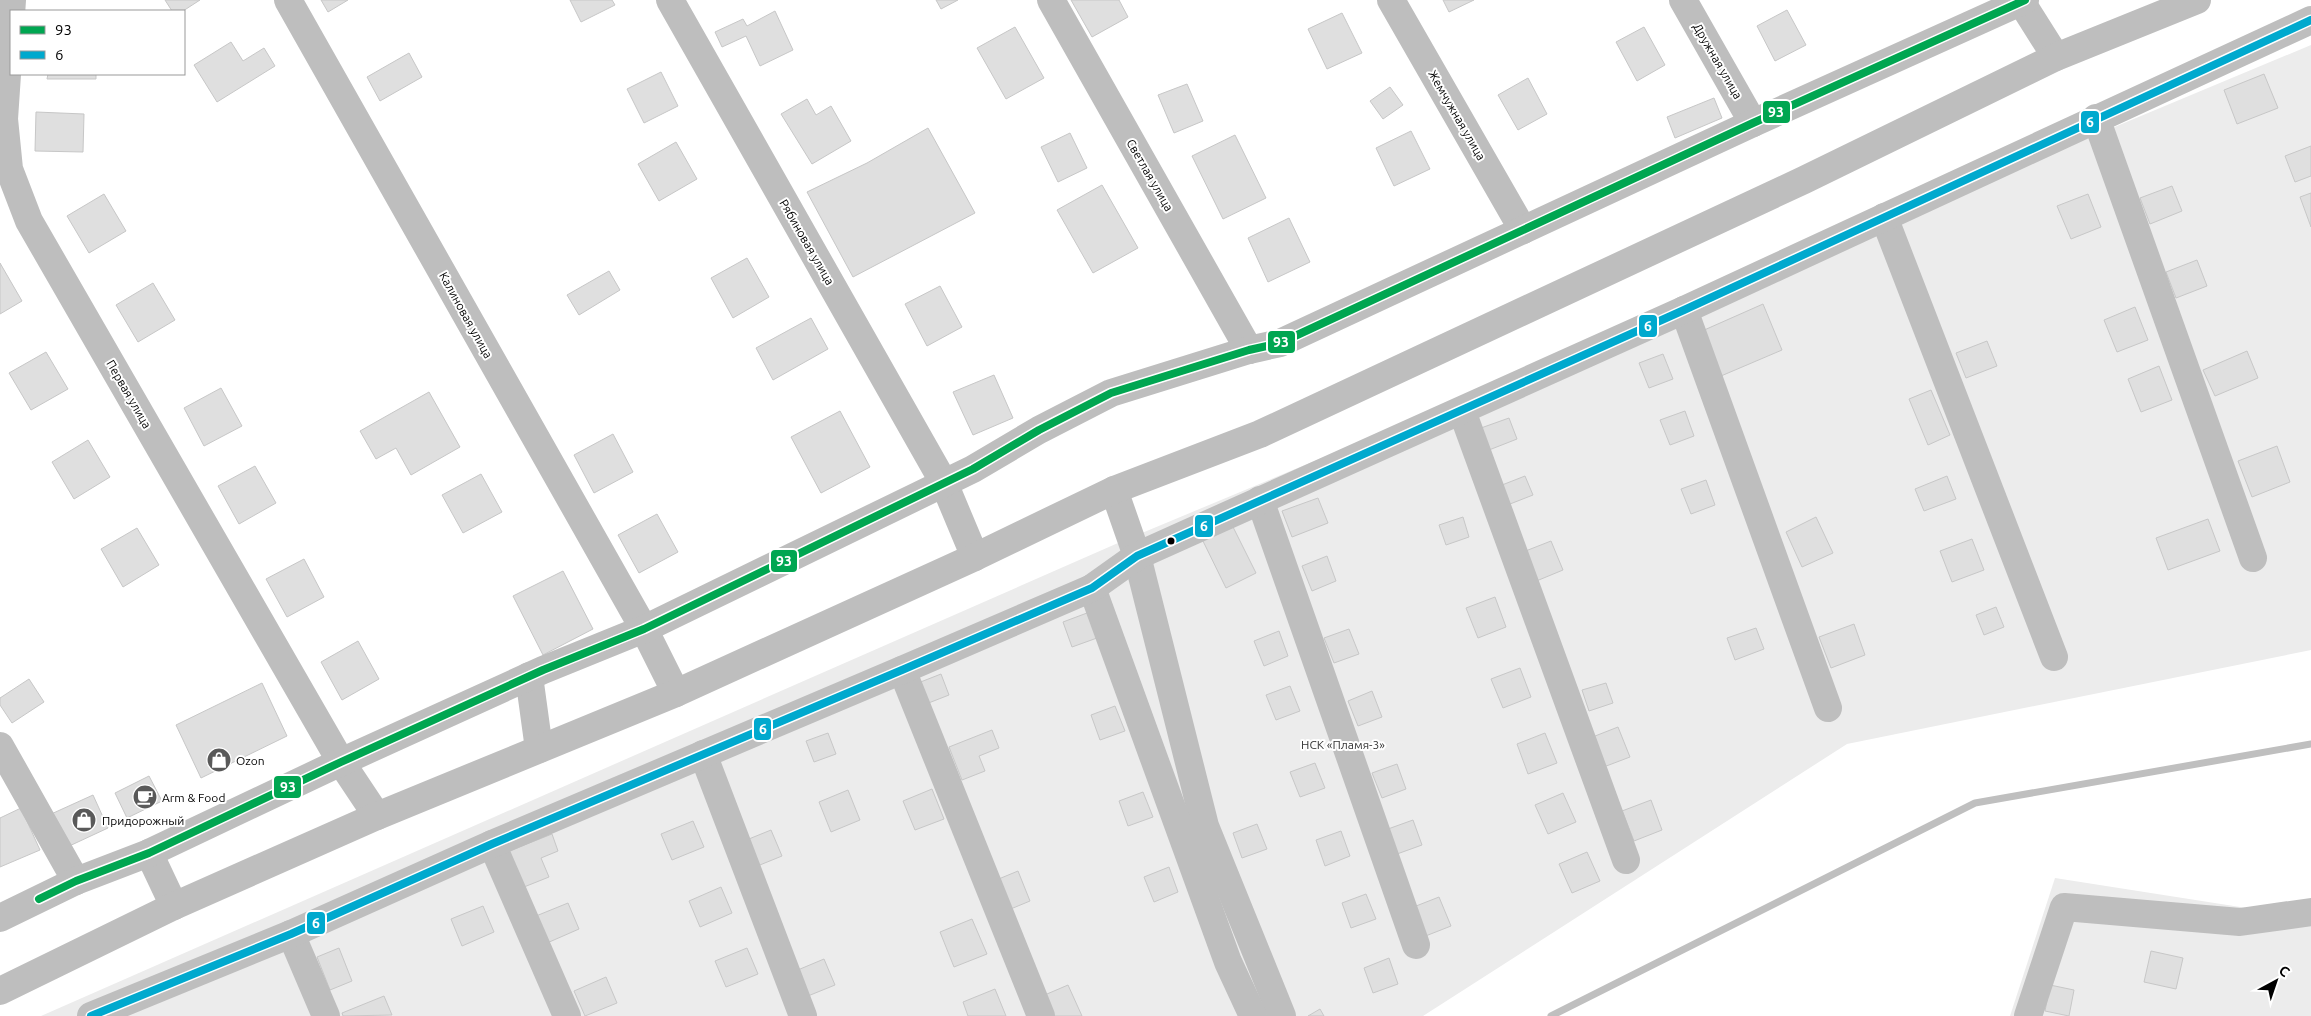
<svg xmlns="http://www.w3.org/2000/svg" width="2311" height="1016" viewBox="0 0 2311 1016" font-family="Ubuntu,sans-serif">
<rect width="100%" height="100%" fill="#fff"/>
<!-- green -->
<g fill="#ececec">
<path d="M2311,45V650L1847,744L1423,1016H41L1118,543Z"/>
<path d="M2055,878L2311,918V1016H2010Z"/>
</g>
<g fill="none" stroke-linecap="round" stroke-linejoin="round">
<!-- stream -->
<path stroke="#bfbfbf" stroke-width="7" d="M1551,1016L1975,803L2311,744"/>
</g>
<!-- building -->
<g fill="#dfdfdf" stroke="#c7c7c7">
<path d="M165,0H200L183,11H172Z"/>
<path d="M321,0H348L328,12Z"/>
<path d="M570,0H612L615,5L581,22Z"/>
<path d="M936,0H958L941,9Z"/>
<path d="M1071,0H1119L1128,17L1092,37Z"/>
<path d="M1443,0H1474L1449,12Z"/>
<path d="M1787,10L1806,45L1775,61L1757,26Z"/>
<path d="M775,11L793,50L760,66L746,36L722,47L715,32L743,19L747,26Z"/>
<path d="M1342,13L1362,53L1327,69L1308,29Z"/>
<path d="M1015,27L1044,78L1006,99L977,48Z"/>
<path d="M1644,27L1665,65L1637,81L1616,42Z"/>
<path d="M231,42L243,61L264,48L275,66L217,102L194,65Z"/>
<path d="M409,53L422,77L380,101L367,77Z"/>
<path d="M661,72L678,106L644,123L627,89Z"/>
<path d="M48,74H96V79H47Z"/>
<path d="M2264,74L2278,108L2237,124L2224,90Z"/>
<path d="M1528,78L1547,114L1518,130L1498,95Z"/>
<path d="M1187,84L1203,121L1174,133L1158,95Z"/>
<path d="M1390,87L1403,105L1383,119L1370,101Z"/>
<path d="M1714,98L1722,118L1675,138L1667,117Z"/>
<path d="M807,99L816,115L831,106L851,141L812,164L781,114Z"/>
<path d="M36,112L84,114L83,152L35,151Z"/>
<path d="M928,128L975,213L853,277L807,192L867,163Z"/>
<path d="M1411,131L1430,169L1394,186L1376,148Z"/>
<path d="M1070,133L1087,168L1058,182L1041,147Z"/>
<path d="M1235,135L1266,198L1223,219L1192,156Z"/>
<path d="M676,142L697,179L659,201L638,164Z"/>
<path d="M2311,146V176L2295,182L2285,156Z"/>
<path d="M1102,185L1138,248L1093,273L1057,210Z"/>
<path d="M2172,186L2182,211L2150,224L2140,198Z"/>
<path d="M2311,193V227L2300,197Z"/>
<path d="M104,194L126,231L89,253L67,216Z"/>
<path d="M2088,194L2101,227L2071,239L2057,206Z"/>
<path d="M1289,218L1310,262L1268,282L1248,238Z"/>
<path d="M747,258L769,297L733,318L711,278Z"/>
<path d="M2197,260L2207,286L2176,298L2166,272Z"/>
<path d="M0,263L22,301L0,314Z"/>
<path d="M609,271L620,290L579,315L567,295Z"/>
<path d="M153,283L175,320L138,342L116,305Z"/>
<path d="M940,286L962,327L927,346L905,304Z"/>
<path d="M1763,304L1782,350L1721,376L1702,331Z"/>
<path d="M2135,307L2148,340L2117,352L2104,320Z"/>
<path d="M811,318L828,349L773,380L756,348Z"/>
<path d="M1987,341L1997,366L1966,378L1956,353Z"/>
<path d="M2247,351L2258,378L2215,396L2203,370Z"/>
<path d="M46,352L68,389L31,410L9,373Z"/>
<path d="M1663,354L1673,379L1649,388L1639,363Z"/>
<path d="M2159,366L2172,400L2141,412L2128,379Z"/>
<path d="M994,375L1013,418L973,435L953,392Z"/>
<path d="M221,388L242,426L204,446L184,408Z"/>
<path d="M1931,390L1950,435L1928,445L1909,399Z"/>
<path d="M429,392L460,447L411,475L396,448L376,459L360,431Z"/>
<path d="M840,411L870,467L821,493L791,437Z"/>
<path d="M1685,411L1694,436L1670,445L1660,420Z"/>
<path d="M1509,418L1517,439L1489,450L1481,428Z"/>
<path d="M613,434L633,472L594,493L574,455Z"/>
<path d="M88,440L110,477L74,499L52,462Z"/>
<path d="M2277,446L2290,482L2252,497L2238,461Z"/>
<path d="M255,466L276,503L239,524L218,486Z"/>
<path d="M481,474L502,512L463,533L442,495Z"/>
<path d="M1525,476L1533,495L1510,504L1502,485Z"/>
<path d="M1947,476L1956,499L1924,511L1915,489Z"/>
<path d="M1706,480L1715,505L1691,514L1681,489Z"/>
<path d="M1318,498L1328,523L1292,537L1282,511Z"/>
<path d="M657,514L678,552L639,573L618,535Z"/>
<path d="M1463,517L1469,537L1446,545L1439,525Z"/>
<path d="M1816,517L1833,553L1802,567L1786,532Z"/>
<path d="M2208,519L2220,551L2168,570L2156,538Z"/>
<path d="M1231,523L1256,573L1226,588L1201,537Z"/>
<path d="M137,528L159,565L123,587L101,549Z"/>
<path d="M1972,539L1984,570L1952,582L1940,551Z"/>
<path d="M1551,541L1563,570L1534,582L1523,552Z"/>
<path d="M1327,556L1336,581L1312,591L1302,566Z"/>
<path d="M304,559L324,597L287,617L266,579Z"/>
<path d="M563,571L593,629L543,655L513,596Z"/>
<path d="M1495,597L1506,627L1478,638L1466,608Z"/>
<path d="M1996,607L2004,627L1984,635L1976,615Z"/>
<path d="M1087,613L1097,638L1072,647L1063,622Z"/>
<path d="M1854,624L1865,655L1831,668L1819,637Z"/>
<path d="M1756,628L1764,649L1735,660L1727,638Z"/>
<path d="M1349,629L1359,654L1334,663L1324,638Z"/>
<path d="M1279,631L1288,656L1264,666L1254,641Z"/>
<path d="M358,641L379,679L342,700L321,662Z"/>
<path d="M1520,668L1531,697L1503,708L1491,679Z"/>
<path d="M941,674L949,695L926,704L918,683Z"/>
<path d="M29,679L44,702L12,723L0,705V698Z"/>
<path d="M262,683L287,736L201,778L176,725Z"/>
<path d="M1606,683L1613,703L1589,711L1582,690Z"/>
<path d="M1290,686L1300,711L1276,720L1266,695Z"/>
<path d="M1372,691L1382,717L1358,726L1348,701Z"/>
<path d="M1115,706L1125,731L1100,740L1091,715Z"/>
<path d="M1618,727L1630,757L1601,768L1590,738Z"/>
<path d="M992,730L999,748L979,756L985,771L962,780L949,747Z"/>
<path d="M828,733L836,754L814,762L806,741Z"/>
<path d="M1545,733L1557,763L1528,774L1517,744Z"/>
<path d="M1315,763L1325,788L1300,797L1290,772Z"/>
<path d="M1397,764L1406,789L1382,798L1372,773Z"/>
<path d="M149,776L162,801L127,818L115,793Z"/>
<path d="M932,789L944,819L915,830L903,801Z"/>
<path d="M848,790L860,820L831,832L819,802Z"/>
<path d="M1143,792L1153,817L1128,826L1119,801Z"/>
<path d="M1563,793L1576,822L1548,834L1535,805Z"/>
<path d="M93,795L108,828L65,848L49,815Z"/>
<path d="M1651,800L1662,830L1634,841L1622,811Z"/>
<path d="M21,808L40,850L0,867V818Z"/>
<path d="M1413,820L1422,845L1397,854L1388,829Z"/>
<path d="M693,821L704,847L672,860L661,834Z"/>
<path d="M1257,824L1267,849L1242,858L1233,833Z"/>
<path d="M771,830L782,856L750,869L739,843Z"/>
<path d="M1341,831L1350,856L1325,866L1316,840Z"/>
<path d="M552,834L558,851L541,858L549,877L524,887L509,851Z"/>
<path d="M1587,852L1600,881L1572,893L1559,864Z"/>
<path d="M1169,867L1178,892L1154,902L1144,877Z"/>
<path d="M1018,871L1030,901L1001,913L989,883Z"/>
<path d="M721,887L732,913L700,927L689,901Z"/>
<path d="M1366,894L1376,919L1351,928L1342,903Z"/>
<path d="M1439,897L1451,926L1423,937L1411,908Z"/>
<path d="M568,903L579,929L547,943L536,916Z"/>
<path d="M483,906L494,932L462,946L451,919Z"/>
<path d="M972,919L987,954L954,967L940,932Z"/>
<path d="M339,948L352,981L330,990L317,957Z"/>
<path d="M747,948L758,974L726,987L715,961Z"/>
<path d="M2151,951L2183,958L2176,989L2144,982Z"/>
<path d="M1389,958L1398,984L1373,993L1364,968Z"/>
<path d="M824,959L835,985L803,998L793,972Z"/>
<path d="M606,977L617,1003L585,1016L574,991Z"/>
<path d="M1068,985L1082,1016H1049L1040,997Z"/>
<path d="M2050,985L2074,990L2069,1016L2045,1011Z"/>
<path d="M995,989L1006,1016H968L963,1002Z"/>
<path d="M384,996L392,1015L343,1016L342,1013Z"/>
<path d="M1320,1009L1324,1016H1308Z"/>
</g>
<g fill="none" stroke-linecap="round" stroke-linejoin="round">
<!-- minor -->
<g stroke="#bebebe" stroke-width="28">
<path d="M12,0L4,119L9,169L29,221L341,762L377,816"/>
<path d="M288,0L644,629L676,693"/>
<path d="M670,0L944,483L975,557"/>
<path d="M1051,0L1249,350"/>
<path d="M1391,0L1523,230"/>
<path d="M1683,0L1753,123"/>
<path d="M2020,0L2056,57"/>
<path d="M2096,118L2253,558"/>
<path d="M1884,217L2054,657"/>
<path d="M1684,310L1828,708"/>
<path d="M1462,411L1626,860"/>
<path d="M1114,490L1137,556L1205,826L1282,1016"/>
<path d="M1260,500L1416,945"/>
<path d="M1092,588L1228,962L1253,1016"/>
<path d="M902,670L1041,1016"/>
<path d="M529,676L539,749"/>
<path d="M0,746L76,881"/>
<path d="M703,754L803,1016"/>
<path d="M492,844L567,1016"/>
<path d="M149,853L174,906"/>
<path d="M0,918L76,881L149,853L341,762L543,670L644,629L973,469L1039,430L1111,393L1249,350L1280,343L1753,123L2025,0"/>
<path d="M291,934L326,1016"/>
<path d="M0,991L174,906L377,816L676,693L975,557L1114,490L1260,434L1804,180L2056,57L2197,0"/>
<path d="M91,1016L291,934L492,844L902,670L1092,588L1137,556L1684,310L2311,20"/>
<path d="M2028,1016L2064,907L2240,922L2311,912"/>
</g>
<defs>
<path id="bus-1" d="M39,899L76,881L149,853L341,762L543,670L644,629L973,469L1039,430L1111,393L1249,350L1280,343L1753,123L2025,0"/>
<path id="bus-2" d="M91,1016L291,934L492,844L902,670L1092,588L1137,556L1684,310L2311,20"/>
</defs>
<!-- bus-1 casing -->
<use href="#bus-1" stroke="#fff" stroke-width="11"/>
<!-- bus-2 casing -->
<use href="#bus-2" stroke="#fff" stroke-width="11"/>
<!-- bus-1 -->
<use href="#bus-1" stroke="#00a651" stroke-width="8"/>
<!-- bus-2 -->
<use href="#bus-2" stroke="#00a9ce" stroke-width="8"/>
</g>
<!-- icons -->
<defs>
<symbol id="shop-disc" viewBox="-11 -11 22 22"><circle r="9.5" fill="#595959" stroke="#fff"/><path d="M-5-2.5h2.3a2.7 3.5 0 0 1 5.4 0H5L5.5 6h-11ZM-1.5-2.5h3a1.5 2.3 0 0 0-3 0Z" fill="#fff"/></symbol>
<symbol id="cafe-disc" viewBox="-11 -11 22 22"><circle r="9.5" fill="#595959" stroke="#fff"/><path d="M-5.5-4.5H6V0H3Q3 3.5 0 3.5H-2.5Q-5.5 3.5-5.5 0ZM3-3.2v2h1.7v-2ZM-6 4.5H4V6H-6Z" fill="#fff"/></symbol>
</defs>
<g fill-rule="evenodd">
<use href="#shop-disc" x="205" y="746" width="28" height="28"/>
<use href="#cafe-disc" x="131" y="783" width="28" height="28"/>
<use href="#shop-disc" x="70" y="806" width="28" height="28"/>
</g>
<!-- markers -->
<circle fill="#000" stroke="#fff" stroke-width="2" cx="1171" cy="541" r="4.5"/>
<g text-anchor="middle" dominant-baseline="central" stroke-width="4" stroke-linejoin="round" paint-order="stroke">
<!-- street labels -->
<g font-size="12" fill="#000" stroke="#fff">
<text transform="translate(1718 61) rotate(60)">Дружная улица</text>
<text transform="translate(1457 115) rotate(60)">Жемчужная улица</text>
<text transform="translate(1150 175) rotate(60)">Светлая улица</text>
<text transform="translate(807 242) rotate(60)">Рябиновая улица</text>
<text transform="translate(466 315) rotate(61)">Калиновая улица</text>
<text transform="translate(129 394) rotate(60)">Первая улица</text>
</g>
<!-- park labels -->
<g font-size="12" fill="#333" stroke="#fff">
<text x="1343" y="744">НСК «Пламя-3»</text>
</g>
<!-- poi labels -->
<g font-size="12" fill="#000" stroke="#fff" text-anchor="start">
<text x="236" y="760">Ozon</text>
<text x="162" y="797">Arm &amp; Food</text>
<text x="102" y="820">Придорожный</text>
</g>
</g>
<g stroke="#fff" stroke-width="2">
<rect x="1762" y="100" width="29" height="24" rx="5" fill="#00a651"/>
<rect x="2080" y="110" width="20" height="24" rx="5" fill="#00a9ce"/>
<rect x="1638" y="314" width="20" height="24" rx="5" fill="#00a9ce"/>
<rect x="1267" y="330" width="29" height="24" rx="5" fill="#00a651"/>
<rect x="1194" y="514" width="20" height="24" rx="5" fill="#00a9ce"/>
<rect x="770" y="549" width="28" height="24" rx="5" fill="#00a651"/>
<rect x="753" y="717" width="19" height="24" rx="5" fill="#00a9ce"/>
<rect x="273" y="775" width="29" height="24" rx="5" fill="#00a651"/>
<rect x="306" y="911" width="20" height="24" rx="5" fill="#00a9ce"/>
</g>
<g font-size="14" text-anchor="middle" font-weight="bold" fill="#fff">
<text x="1776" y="117">93</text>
<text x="2090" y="127">6</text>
<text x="1648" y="331">6</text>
<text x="1281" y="347">93</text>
<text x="1204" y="531">6</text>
<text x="784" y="566">93</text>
<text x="763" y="734">6</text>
<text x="288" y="792">93</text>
<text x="316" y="928">6</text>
</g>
<!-- legend -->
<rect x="10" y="10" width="175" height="65" fill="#ffffff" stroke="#999999"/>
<rect x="20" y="26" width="25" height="8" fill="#00a651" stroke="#999999"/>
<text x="55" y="35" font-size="15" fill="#000000">93</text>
<rect x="20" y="51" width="25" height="8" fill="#00a9ce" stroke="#999999"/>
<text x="55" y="60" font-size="15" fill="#000000">6</text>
<!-- north arrow -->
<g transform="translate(2276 981) rotate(40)" stroke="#ffffff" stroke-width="4" paint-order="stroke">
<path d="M0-4L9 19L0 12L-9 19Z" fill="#000000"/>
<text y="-8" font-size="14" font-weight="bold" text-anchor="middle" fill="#000000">С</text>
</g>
</svg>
